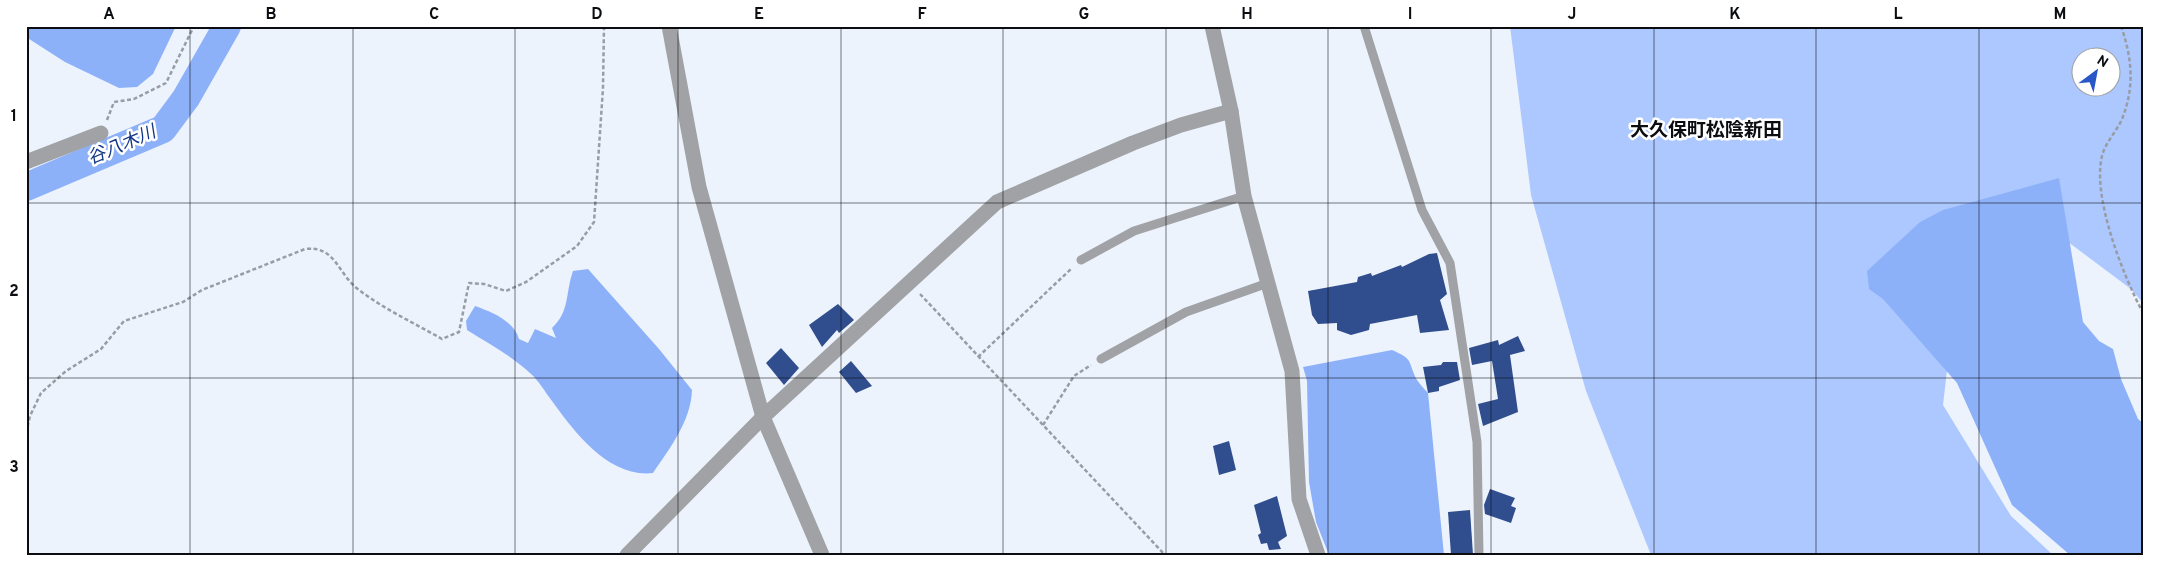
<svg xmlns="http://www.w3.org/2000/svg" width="2169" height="581" viewBox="0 0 2169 581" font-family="Overpass,'Noto Sans JP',sans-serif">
<rect width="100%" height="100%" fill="#edf3fd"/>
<!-- green -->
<path fill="#acc8fe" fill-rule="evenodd" d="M1510,26H2143V303L2131,289L2052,230L1955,301L1943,405L2011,516L2053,555H1651L1586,391L1531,195ZM2082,58H2112V88H2082Z"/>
<!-- water -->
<g fill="#8db1f9">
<path d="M26,26H176L153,74L137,87L119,88L65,62L26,37Z"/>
<path d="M2059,178L2083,322L2099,341L2113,349L2121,379L2138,419L2143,423V555H2070L2012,505L1957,383L1883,299L1869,289L1867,271L1920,222L1943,210Z"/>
<path d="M588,269L659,349L692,390C691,421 670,448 653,473C609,478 575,433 552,401C545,392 539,381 531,374C512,356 489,344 467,330L466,321L475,306C492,312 514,321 519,339L528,343L535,329L556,338L552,328C570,311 565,294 573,271Z"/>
<path d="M1392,350C1415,360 1407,361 1417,380C1420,384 1424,389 1428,393L1444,555H1329L1316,522L1309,482L1307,381L1303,367Z"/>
</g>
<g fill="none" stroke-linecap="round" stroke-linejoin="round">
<!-- river -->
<path stroke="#8db1f9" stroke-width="28" d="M26,187L163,129L186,98L227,26"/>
</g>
<!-- building -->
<g fill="#304e8d">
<path d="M1437,253L1447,294L1440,300L1449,330L1420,333L1417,315L1370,324L1369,330L1351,335L1337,330V323L1318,324L1312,315L1308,291L1357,282L1358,277L1371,273L1372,276L1401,265L1402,267L1429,254Z"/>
<path d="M838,304L854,320L839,333L837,330L822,347L809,325Z"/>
<path d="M1518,336L1525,351L1510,355L1518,412L1483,426L1478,404L1498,399L1492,361L1472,365L1469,348L1498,340L1499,345Z"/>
<path d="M781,348L799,368L784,385L766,363Z"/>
<path d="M851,361L872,386L856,393L839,372Z"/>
<path d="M1443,362H1457L1460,380L1439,387V391L1428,393L1423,367L1441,365Z"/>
<path d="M1229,441L1236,470L1219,475L1213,446Z"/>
<path d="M1490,489L1515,498L1511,506L1516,508L1511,523L1485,514L1484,505Z"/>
<path d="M1277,496L1287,536L1278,542L1281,549L1269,550L1267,543L1261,544L1258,535L1261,533L1254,505Z"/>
<path d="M1470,510L1473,555H1451L1448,512Z"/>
</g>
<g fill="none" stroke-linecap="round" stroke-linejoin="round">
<!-- path -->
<g stroke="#989ca4" stroke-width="2.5" stroke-dasharray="4 2.5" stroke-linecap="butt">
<path d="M2121,26C2132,58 2135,87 2122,119C2117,131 2105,143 2102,156C2092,198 2123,275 2143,313"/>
<path d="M107,120L114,102L134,99L166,83L194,26"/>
<path d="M920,294L1165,555"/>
<path d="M978,357L1072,268"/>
<path d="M1043,425L1074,376L1091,365"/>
<path d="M26,433L30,416L41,393L66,371L101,349L124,321L183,302L202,290L305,249C336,245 338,275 359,290C384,309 414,323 442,339L459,332L469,283L484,284L506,291L526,282L577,246L594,222L603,88L604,26"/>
</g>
<!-- service -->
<g stroke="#a0a2a6" stroke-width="9">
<path d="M1364,26L1422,210L1450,263L1477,442L1479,555"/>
<path d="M1081,260L1134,231L1244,196"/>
<path d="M1101,359L1186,312L1268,283"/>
</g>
<!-- minor -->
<g stroke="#a0a2a6" stroke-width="15">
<path d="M669,26L699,187L763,417L822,555"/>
<path d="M1212,26L1231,111L1244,196L1292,371L1299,499L1318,555"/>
<path d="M26,162L101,133"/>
<path d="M627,555L763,417L997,202L1133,143L1181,125L1231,111"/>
</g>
</g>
<!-- grid -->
<path fill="none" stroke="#0b0d10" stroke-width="1" stroke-opacity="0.55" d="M190,26V555M353,26V555M515,26V555M678,26V555M841,26V555M1003,26V555M1166,26V555M1328,26V555M1491,26V555M1654,26V555M1816,26V555M1979,26V555M26,203H2143M26,378H2143"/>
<g text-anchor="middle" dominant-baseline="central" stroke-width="5" stroke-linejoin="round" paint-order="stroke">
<!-- water labels -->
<g font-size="18" font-style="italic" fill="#133686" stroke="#fff">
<text transform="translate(122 146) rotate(-23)">谷八木川</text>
</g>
<!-- quarter labels -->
<g font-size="19" font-weight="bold" fill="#0b0d10" stroke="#fff">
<text x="1706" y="131">大久保町松陰新田</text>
</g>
</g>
<!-- border -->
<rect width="2169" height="581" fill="none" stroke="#ffffff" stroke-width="55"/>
<!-- north arrow -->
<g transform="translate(2096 72) rotate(32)"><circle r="24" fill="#ffffff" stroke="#9d9e9f"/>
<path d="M0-4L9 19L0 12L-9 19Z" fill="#2858c7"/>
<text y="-8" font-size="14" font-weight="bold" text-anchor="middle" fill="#0b0d10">N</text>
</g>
<rect x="28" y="28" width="2114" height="526" fill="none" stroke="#0b0d10" stroke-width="2"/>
<g font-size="16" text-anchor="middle" font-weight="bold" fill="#0b0d10">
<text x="109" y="19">A</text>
<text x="271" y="19">B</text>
<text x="434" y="19">C</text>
<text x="597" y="19">D</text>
<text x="759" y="19">E</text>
<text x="922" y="19">F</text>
<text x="1084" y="19">G</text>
<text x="1247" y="19">H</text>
<text x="1410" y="19">I</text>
<text x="1572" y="19">J</text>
<text x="1735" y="19">K</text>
<text x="1898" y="19">L</text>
<text x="2060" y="19">M</text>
<text x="14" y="121">1</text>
<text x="14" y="296">2</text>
<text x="14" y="472">3</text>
</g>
</svg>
